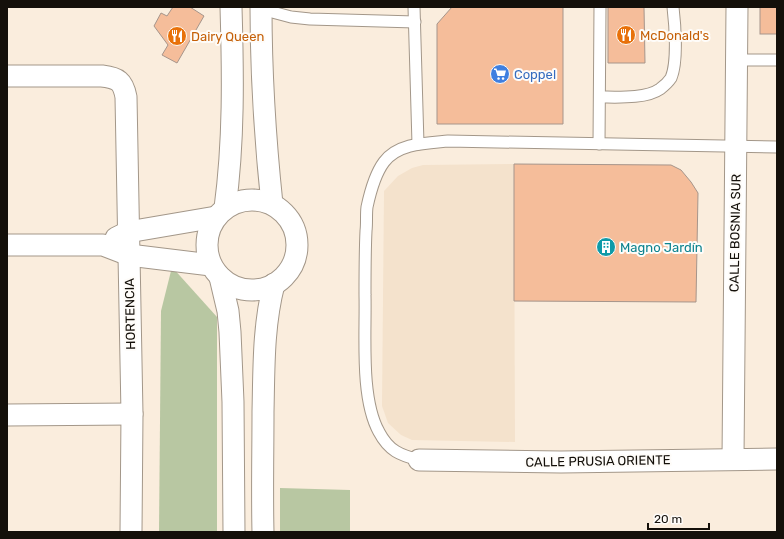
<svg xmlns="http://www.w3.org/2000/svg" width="784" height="539" viewBox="0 0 784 539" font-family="Rubik,sans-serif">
<rect width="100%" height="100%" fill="#faeddd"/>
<!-- built -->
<path fill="#f4e2cc" d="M514,164L515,442L412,440L401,435L388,423L382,406L384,191L398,176L412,168L423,165Z"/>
<!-- green -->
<g fill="#b8c7a2">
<path d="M172,267L217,317V532H159L161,311Z"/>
<path d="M280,488L350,490V532H280Z"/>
</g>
<!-- building -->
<g fill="#f5bd9a" stroke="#a6958b">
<path d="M173,7H190L204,16L177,63L162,55L168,45L154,26L161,13L167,16Z"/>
<path d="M452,7H563V124H437V24Z"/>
<path d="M608,7H644L645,63H608Z"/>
<rect x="760" y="7" width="17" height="27"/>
<path d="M514,164L671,165L681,170L691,182L698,193L696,302L514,301Z"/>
</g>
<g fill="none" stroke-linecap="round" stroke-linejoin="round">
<defs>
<g id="lane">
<path d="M414,7L418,144"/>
<path d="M261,9L291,17L310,19L415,22"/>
<path d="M737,60H777"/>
<path d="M600,97C616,97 646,99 660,89C664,86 669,81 671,78C678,62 675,24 673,7"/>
<path d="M599,144L600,7"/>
<path d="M419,460C400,455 389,451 379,432C360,398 366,334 365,295C365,274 365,252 366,231C367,223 366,215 367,207C370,193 375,174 384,162C398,143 427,143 448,141L777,147"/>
</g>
<g id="street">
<path d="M261,7C261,73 265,138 272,204"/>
<path d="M7,76H102C118,78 123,81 126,97L132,414L131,532"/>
<circle cx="252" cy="245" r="45"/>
<path d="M225,208C234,141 233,74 231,7"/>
<path d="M116,238L128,232L216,217"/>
<path d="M7,245H103L129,255L211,265"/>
<path d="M220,277L228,311L230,332L233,402L234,532"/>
<path d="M7,415L132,414"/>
<path d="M733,459L737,7"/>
<path d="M419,460L561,462L777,459"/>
<path d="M263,532C262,492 263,452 263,412C264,370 263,326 274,284"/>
</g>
</defs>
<!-- lane casing -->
<use href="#lane" stroke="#a39789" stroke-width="13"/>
<!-- street casing -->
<use href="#street" stroke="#a39789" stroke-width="23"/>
<!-- lane -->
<use href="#lane" stroke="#fff" stroke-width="11"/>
<!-- street -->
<use href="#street" stroke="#fff" stroke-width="21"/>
</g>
<!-- icons -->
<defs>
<symbol id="restaurant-disc" viewBox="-11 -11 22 22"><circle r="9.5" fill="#e8710a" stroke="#fefcf9"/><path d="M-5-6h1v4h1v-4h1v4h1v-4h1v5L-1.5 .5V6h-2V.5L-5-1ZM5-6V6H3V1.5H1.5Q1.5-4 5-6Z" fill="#fff"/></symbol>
<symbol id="supermarket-disc" viewBox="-11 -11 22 22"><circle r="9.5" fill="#3f7fe0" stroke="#fefcf9"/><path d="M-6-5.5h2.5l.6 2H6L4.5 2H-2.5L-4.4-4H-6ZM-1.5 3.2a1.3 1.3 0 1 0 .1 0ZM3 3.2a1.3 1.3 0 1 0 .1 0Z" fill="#fff"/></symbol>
<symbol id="building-disc" viewBox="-11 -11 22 22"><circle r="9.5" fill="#0f9aa8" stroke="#fefcf9"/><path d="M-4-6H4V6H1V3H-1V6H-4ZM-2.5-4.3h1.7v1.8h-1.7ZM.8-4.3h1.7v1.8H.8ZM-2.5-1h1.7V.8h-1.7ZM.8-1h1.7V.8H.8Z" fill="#fff"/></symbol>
</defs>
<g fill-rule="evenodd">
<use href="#restaurant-disc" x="615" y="24" width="22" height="22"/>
<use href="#restaurant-disc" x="166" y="25" width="22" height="22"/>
<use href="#supermarket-disc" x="489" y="63" width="22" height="22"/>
<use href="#building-disc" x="595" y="236" width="22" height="22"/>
</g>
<g text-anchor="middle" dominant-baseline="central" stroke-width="4" stroke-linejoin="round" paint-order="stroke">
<!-- food labels -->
<g font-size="13" fill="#c56008" stroke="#fefcf9" text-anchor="start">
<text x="640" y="35">McDonald's</text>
<text x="191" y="36">Dairy Queen</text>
</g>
<!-- shop labels -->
<g font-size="13" fill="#366cbe" stroke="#fefcf9" text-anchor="start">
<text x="514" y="74">Coppel</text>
</g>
<!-- street labels -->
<g font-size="13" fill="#14100a" stroke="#fefcf9">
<text transform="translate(735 233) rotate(-89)">CALLE BOSNIA SUR</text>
<text transform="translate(130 314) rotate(-91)">HORTENCIA</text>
<text transform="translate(598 461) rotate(-1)">CALLE PRUSIA ORIENTE</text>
</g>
<!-- culture labels -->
<g font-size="13" fill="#0d838f" stroke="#fefcf9" text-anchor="start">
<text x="620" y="247">Magno Jardín</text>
</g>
</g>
<!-- border -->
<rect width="784" height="539" fill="none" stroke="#14100a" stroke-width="16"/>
<!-- scale -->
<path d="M648 523v6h61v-6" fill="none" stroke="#14100a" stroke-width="2"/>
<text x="654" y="523" font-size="12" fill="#14100a" stroke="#fefcf9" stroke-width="3" paint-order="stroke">20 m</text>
</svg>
